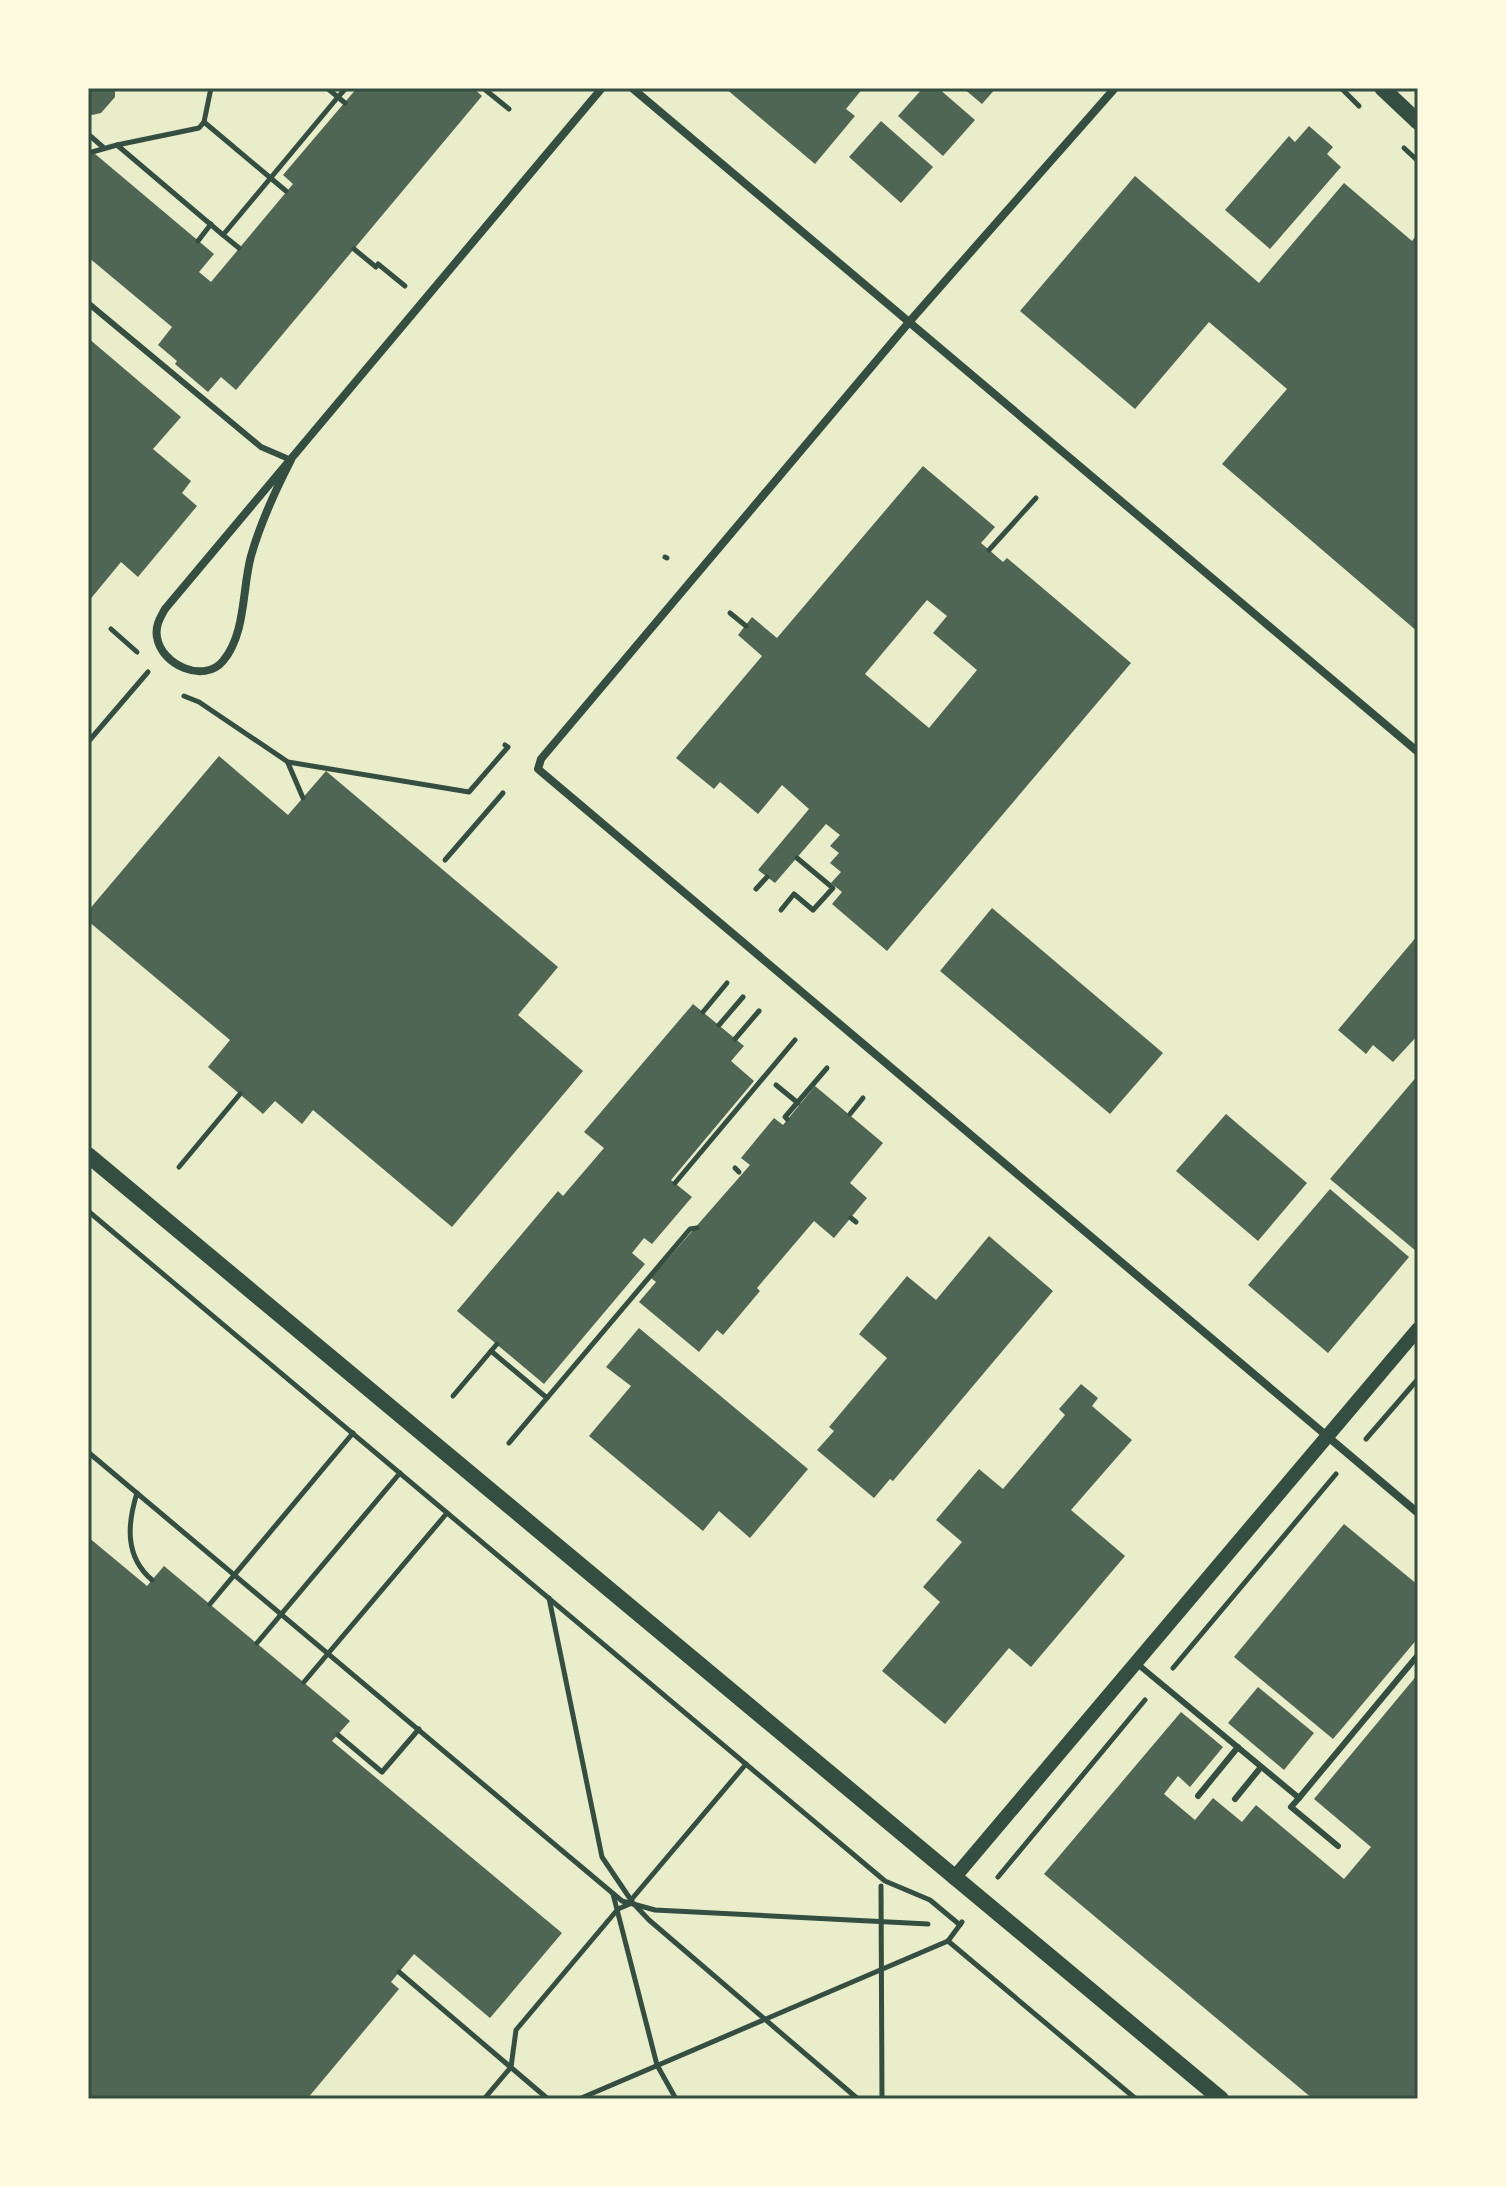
<svg xmlns="http://www.w3.org/2000/svg" width="1506" height="2187" viewBox="0 0 1506 2187" font-family="Arial,sans-serif">
<rect width="100%" height="100%" fill="#e9edc9"/>
<!-- building -->
<g fill="#4f6655" fill-rule="evenodd">
<path d="M88,88H115V97L101,113L92,115L88,112Z"/>
<path d="M357,88H473L482,96L236,390L221,377L208,392L175,364L177,361L158,345L172,327L88,257V148L214,254L199,272L211,282L293,184L283,175Z"/>
<path d="M725,88H863L846,109L855,116L815,164Z"/>
<path d="M923,88H938L975,120L943,156L898,116Z"/>
<path d="M963,88H996L982,104Z"/>
<path d="M881,121L933,167L901,203L849,157Z"/>
<path d="M1309,126L1333,147L1327,154L1341,167L1270,249L1225,210L1289,136L1295,142Z"/>
<path d="M1135,176L1259,283L1344,183L1412,241L1418,233V632L1222,464L1287,389L1209,322L1135,409L1020,311Z"/>
<path d="M88,338L181,417L153,449L191,481L182,493L197,506L138,577L121,562L88,602Z"/>
<path d="M923,466L995,527L981,543L1003,562L1007,558L1131,663L887,951L832,904L842,892L831,883L841,872L830,863L839,853L830,846L840,835L826,824L775,883L758,870L809,809L782,785L758,814L720,782L714,789L676,758L762,656L738,635L752,617L777,638ZM927,600L947,616L933,633L977,670L929,728L865,674Z"/>
<path d="M219,756L288,815L326,771L558,967L518,1015L583,1071L452,1227L313,1110L302,1124L275,1101L263,1114L208,1067L230,1040L88,921V911Z"/>
<path d="M992,908L1163,1053L1110,1114L940,971Z"/>
<path d="M1418,935V1035L1393,1062L1373,1045L1366,1054L1338,1030Z"/>
<path d="M693,1004L744,1046L731,1061L754,1081L671,1180L692,1197L652,1244L644,1238L632,1253L645,1264L544,1384L457,1311L558,1191L563,1196L604,1148L584,1132Z"/>
<path d="M1418,1075V1249L1416,1251L1330,1179Z"/>
<path d="M815,1086L883,1143L850,1183L867,1198L834,1238L814,1221L757,1288L760,1291L723,1335L717,1330L699,1352L639,1302L656,1282L651,1278L750,1165L741,1158L774,1118L783,1125Z"/>
<path d="M1226,1114L1307,1183L1258,1241L1176,1171Z"/>
<path d="M1330,1189L1409,1257L1328,1353L1248,1285Z"/>
<path d="M989,1236L1053,1291L893,1481L890,1479L874,1498L817,1450L834,1431L829,1427L887,1358L859,1334L907,1276L936,1300Z"/>
<path d="M639,1328L808,1469L750,1538L719,1511L703,1531L589,1436L631,1386L606,1367Z"/>
<path d="M1081,1384L1098,1398L1092,1406L1132,1440L1071,1510L1125,1556L1031,1667L1009,1648L945,1724L882,1671L940,1602L923,1587L962,1542L936,1520L979,1469L1003,1489L1065,1415L1059,1409Z"/>
<path d="M1344,1524L1418,1585V1638L1333,1739L1234,1657Z"/>
<path d="M88,1537L147,1586L164,1566L350,1721L332,1741L562,1933L490,2018L414,1954L391,1982L399,1989L307,2099H88Z"/>
<path d="M1418,1674V2099H1313L1044,1874L1181,1712L1223,1747L1190,1787L1178,1776L1164,1794L1195,1820L1213,1798L1242,1822L1256,1805L1344,1879L1371,1847L1314,1799Z"/>
<path d="M1258,1687L1314,1733L1284,1770L1228,1723Z"/>
</g>
<g fill="none" stroke-linecap="round" stroke-linejoin="round">
<!-- path -->
<g stroke="#344e41" stroke-width="5">
<path d="M327,88L345,103"/>
<path d="M483,88L509,109"/>
<path d="M1341,88L1359,106"/>
<path d="M474,89L475,88"/>
<path d="M204,122L211,88"/>
<path d="M88,134L104,148"/>
<path d="M1404,148L1418,161"/>
<path d="M92,152L117,145"/>
<path d="M286,191L204,122L199,128L117,145L223,235L338,97L346,88"/>
<path d="M223,235L239,248"/>
<path d="M198,241L211,224"/>
<path d="M354,249L376,267"/>
<path d="M378,264L405,286"/>
<path d="M989,550L1036,498"/>
<path d="M665,557L667,558"/>
<path d="M730,613L746,626"/>
<path d="M111,629L137,652"/>
<path d="M184,696L199,702L288,762L469,792L508,747L505,745"/>
<path d="M88,742L148,672"/>
<path d="M288,763L303,798"/>
<path d="M445,860L503,793"/>
<path d="M756,889L767,877"/>
<path d="M781,910L794,894L813,910L833,888L797,858"/>
<path d="M703,1012L727,983"/>
<path d="M719,1025L743,997"/>
<path d="M735,1039L759,1011"/>
<path d="M776,1085L798,1103"/>
<path d="M850,1114L863,1098"/>
<path d="M787,1119L785,1117L827,1068"/>
<path d="M179,1167L240,1094"/>
<path d="M735,1168L739,1172"/>
<path d="M675,1183L795,1040"/>
<path d="M88,1211L885,1881L930,1900L960,1925"/>
<path d="M851,1218L856,1222"/>
<path d="M491,1351L547,1398"/>
<path d="M453,1396L497,1344"/>
<path d="M1366,1439L1418,1379"/>
<path d="M509,1443L690,1229L697,1228"/>
<path d="M88,1452L622,1901L655,1910L928,1924"/>
<path d="M137,1493C127,1525 125,1557 152,1580"/>
<path d="M549,1598L602,1857L633,1903L649,1920L858,2099"/>
<path d="M210,1604L353,1433"/>
<path d="M257,1643L400,1473"/>
<path d="M1173,1668L1336,1474"/>
<path d="M304,1682L447,1513"/>
<path d="M338,1735L382,1772L419,1729"/>
<path d="M998,1877L1145,1700"/>
<path d="M881,1886L882,2099"/>
<path d="M613,1894L657,2065L676,2099"/>
<path d="M631,1900L746,1764"/>
<path d="M948,1941L962,1922"/>
<path d="M948,1941L1136,2099"/>
<path d="M399,1972L548,2099"/>
<path d="M484,2099L511,2067L516,2030L618,1909L632,1903"/>
<path d="M579,2099L948,1941"/>
</g>
<!-- service -->
<g stroke="#344e41" stroke-width="6">
<path d="M88,303L261,447L291,460"/>
<path d="M1135,1662L1299,1798L1418,1655"/>
<path d="M1198,1796L1238,1747"/>
<path d="M1299,1798L1291,1807L1338,1846"/>
<path d="M1235,1799L1261,1767"/>
</g>
<!-- minor -->
<g stroke="#344e41" stroke-width="8">
<path d="M632,88L1418,752"/>
<path d="M1115,88L910,321L541,759L538,769L1418,1513"/>
<path d="M291,460C275,491 261,521 251,556C242,589 246,634 223,661C204,684 161,665 157,637C155,626 160,618 165,609L602,88"/>
</g>
<!-- tertiary -->
<path stroke="#344e41" stroke-width="14" d="M954,1878L1418,1329"/>
<!-- secondary -->
<g stroke="#344e41" stroke-width="16">
<path d="M1382,88L1418,122"/>
<path d="M88,1155L1221,2099"/>
</g>
</g>
<!-- border -->
<rect width="1506" height="2187" fill="none" stroke="#fefae0" stroke-width="180"/>
<rect x="90" y="90" width="1326" height="2007" fill="none" stroke="#344e41" stroke-width="3"/>
</svg>
